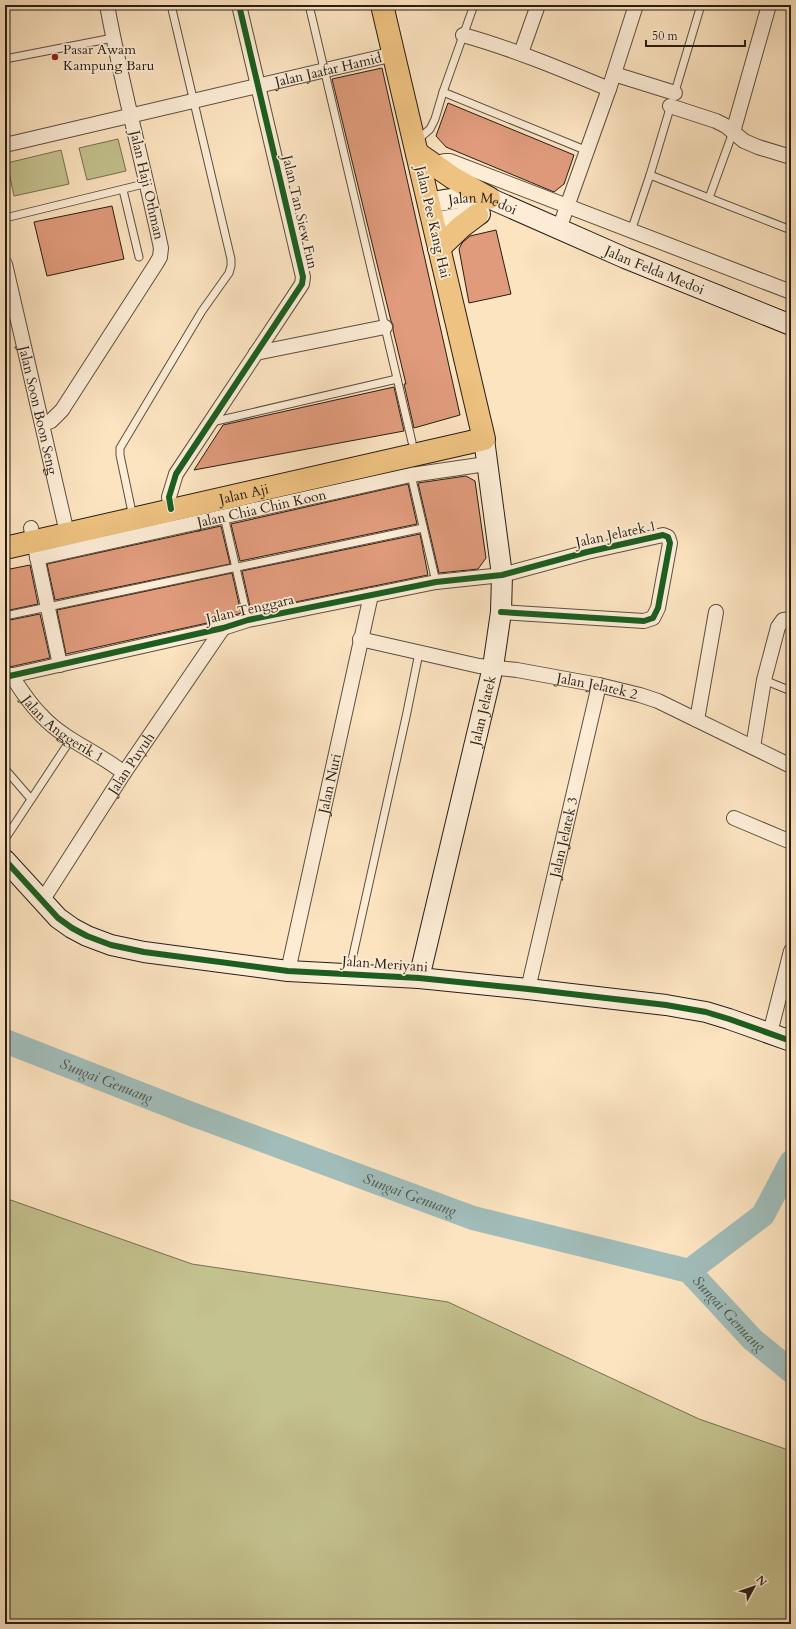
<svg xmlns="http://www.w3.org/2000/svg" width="796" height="1629" viewBox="0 0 796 1629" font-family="Cardo,serif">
<rect width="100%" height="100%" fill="#fce4c1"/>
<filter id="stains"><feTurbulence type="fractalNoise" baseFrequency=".005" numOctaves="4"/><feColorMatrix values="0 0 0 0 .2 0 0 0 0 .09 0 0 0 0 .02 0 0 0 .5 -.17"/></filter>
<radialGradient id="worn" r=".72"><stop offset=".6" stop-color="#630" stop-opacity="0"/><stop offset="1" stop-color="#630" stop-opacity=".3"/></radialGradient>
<!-- green -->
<g fill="#c4c28f" stroke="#767052">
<path d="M118,139L126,171L87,180L79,148Z"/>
<path d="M61,150L69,184L14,196L7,163Z"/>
<path d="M5,1198L192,1264L448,1302L699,1419L791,1451V1624H5Z"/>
</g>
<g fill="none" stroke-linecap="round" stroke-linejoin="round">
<!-- river -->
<g stroke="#a1bdba" stroke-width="24">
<path id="s1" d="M5,1041L189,1113L473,1218L689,1271L753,1340L791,1371"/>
<path d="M689,1271L763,1215L791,1162"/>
</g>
</g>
<!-- building -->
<g fill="#e09b7c" stroke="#281d14">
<path d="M382,68L460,415L414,428L404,384H406L393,330V325L391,321L332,79Z"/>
<path d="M448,103L574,155L564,184L554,192L446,147L436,136Z"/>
<path d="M112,206L124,259L47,276L34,222Z"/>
<path d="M496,230L511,294L469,303L459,249L462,243L470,236Z"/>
<path d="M394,387L404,431L194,470L223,425Z"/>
<path d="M466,476L475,481L486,558L478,569L439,573L418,483Z"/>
<path d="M408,484L417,524L240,561L231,524Z"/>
<path d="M221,526L230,564L55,600L47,564Z"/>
<path d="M420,534L428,575L251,611L242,571Z"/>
<path d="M30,565L38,604L5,611V570Z"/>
<path d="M232,573L241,613L221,620L66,654L57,610Z"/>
<path d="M40,614L50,658L5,668V621Z"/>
</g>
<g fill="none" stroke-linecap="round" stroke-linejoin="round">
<defs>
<g id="lane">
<path d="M309,5L412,442"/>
<path d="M5,59L113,38"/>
<path d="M443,92L585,150"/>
<path d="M674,95L701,5"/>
<path d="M415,139L422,136L430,129L435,119L443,92L474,5"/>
<path d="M650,175L791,230"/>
<path d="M123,190L139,257"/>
<path d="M709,198L733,132"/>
<path d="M5,218L148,183"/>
<path d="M631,231L650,175L671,105"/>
<path d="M212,422L397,379"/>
<path d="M411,475L436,582"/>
<path d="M224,516L248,620"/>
<path d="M133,517L120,455V448L202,311L229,273L231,266V259L171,5"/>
<path d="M5,616L423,528"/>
<path d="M764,680L791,691"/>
<path d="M5,769L31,799"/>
<path d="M5,839L71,739"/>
<path d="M349,973L406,717L419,653"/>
</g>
<g id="street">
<path d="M463,35C513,49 561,69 609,89"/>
<path d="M521,53L538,5"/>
<path d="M614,74L675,93"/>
<path d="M670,106L716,121L726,126L744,141L758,147L791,157"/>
<path d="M733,132L769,5"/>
<path id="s2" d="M5,145L394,54"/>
<path d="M433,165L444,161H450L791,292"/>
<path d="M559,229L609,89L636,5"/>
<path id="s3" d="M5,264L67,533"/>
<path d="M256,353L385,327"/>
<path d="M42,424L51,421L62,410L156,264L160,257L161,248C144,167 122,87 107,5"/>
<path d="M171,509L169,497L176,474L302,284L303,277L239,5"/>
<path d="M31,528L60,665"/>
<path id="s4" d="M37,558L411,475L486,464"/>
<path id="s5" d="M360,639L479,666L517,670L599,685L640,695L658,701L791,766"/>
<path id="s6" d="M11,675C21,690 30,705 43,717C66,741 98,752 124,773"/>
<path d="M5,677L223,628L248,620L436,582L502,575L587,552L663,535L668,537L670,543L658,608L653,618L644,621L501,612"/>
<path d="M697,720L716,612"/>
<path d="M753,747L764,680L778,627L783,620L791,619"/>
<path d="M734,818L791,842"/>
<path id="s7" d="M42,901L124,773L223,628"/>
<path id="s8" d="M288,971L371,595"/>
<path id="s9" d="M528,989L599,685"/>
<path d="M770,1033L791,951"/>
</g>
<g id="secondary">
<path id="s10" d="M428,203C449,199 467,196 489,198L625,258L791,325"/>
<path d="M433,223L480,214"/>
<path d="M5,860L58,918L72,928L87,936L111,945L144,952L288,971L419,978L528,989L666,1005L706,1012L729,1019L791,1041"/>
<path id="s11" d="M419,978L493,667L501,612L502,575L484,439"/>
</g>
<g id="primary">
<path d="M417,153L453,178L489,198"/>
<path d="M439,248L461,227L477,215"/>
<path id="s12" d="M5,548L484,439L382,5"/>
</g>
</defs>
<!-- lane casing -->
<use href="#lane" stroke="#5d4f3f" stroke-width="9"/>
<!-- street casing -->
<use href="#street" stroke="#5d4f3f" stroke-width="16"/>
<!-- secondary casing -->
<use href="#secondary" stroke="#281d14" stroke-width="22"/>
<!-- primary casing -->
<use href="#primary" stroke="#281d14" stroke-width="24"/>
<!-- lane -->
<use href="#lane" stroke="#fdedd7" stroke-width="7"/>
<!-- street -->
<use href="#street" stroke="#fdedd7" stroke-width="14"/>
<!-- secondary -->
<use href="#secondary" stroke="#fdedd7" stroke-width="20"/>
<!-- primary -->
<use href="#primary" stroke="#eec280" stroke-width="22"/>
<defs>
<g id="cycleway">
<path d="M171,509L169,497L176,474L302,284L303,277L239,5"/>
<path d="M5,677L223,628L248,620L436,582L502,575L587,552L663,535L668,537L670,543L658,608L653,618L644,621L501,612"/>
<path d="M5,860L58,918L72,928L87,936L111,945L144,952L288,971L419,978L528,989L666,1005L706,1012L729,1019L791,1041"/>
</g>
</defs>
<!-- cycleway casing -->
<use href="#cycleway" stroke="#fdedd7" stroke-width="8"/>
<!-- cycleway -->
<use href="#cycleway" stroke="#1b5e20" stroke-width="6"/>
</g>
<!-- markers -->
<circle fill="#8f2418" stroke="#fdedd7" stroke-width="1.5" cx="55" cy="57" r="4"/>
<g text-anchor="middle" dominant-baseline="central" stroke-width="3.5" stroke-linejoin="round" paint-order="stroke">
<!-- poi labels -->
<g font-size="14" fill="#281d14" stroke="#fdedd7" text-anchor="start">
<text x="63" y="49">Pasar Awam<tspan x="63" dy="16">Kampung Baru</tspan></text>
</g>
<!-- street labels -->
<g font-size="14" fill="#281d14" stroke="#fdedd7">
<text stroke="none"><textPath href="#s2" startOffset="332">Jalan Jaafar Hamid</textPath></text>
<text transform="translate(147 185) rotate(77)">Jalan Haji Othman</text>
<text stroke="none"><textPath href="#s10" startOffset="56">Jalan Medoi</textPath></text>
<text transform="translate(300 212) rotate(77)">Jalan Tan Siew Fun</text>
<text transform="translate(433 222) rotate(77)">Jalan Pee Kang Hai</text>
<text stroke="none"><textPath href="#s10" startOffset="242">Jalan Felda Medoi</textPath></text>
<text stroke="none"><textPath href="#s3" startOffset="150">Jalan Soon Boon Seng</textPath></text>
<text stroke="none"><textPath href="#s12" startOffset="245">Jalan Aji</textPath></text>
<text stroke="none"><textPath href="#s4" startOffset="230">Jalan Chia Chin Koon</textPath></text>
<text transform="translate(616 534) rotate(-12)">Jalan Jelatek 1</text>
<text transform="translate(250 609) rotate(-13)">Jalan Tenggara</text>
<text stroke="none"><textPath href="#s5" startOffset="242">Jalan Jelatek 2</textPath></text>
<text stroke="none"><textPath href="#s11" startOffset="275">Jalan Jelatek</textPath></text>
<text stroke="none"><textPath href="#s6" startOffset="76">Jalan Anggerik 1</textPath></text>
<text stroke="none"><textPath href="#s7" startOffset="164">Jalan Puyuh</textPath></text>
<text stroke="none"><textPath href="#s8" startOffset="192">Jalan Nuri</textPath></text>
<text stroke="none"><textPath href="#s9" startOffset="156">Jalan Jelatek 3</textPath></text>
<text transform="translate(385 964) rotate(4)">Jalan Meriyani</text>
</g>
<!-- water labels -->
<g font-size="15" font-style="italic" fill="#52554e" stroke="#fdedd7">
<text stroke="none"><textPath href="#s1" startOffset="109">Sungai Genuang</textPath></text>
<text stroke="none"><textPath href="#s1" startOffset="433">Sungai Genuang</textPath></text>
<text stroke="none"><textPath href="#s1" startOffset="781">Sungai Genuang</textPath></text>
</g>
</g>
<!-- margin -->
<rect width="796" height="1629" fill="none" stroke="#fce4c1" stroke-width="20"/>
<rect x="6" y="6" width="784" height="1617" fill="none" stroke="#281d14" stroke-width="2"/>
<rect x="10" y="10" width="776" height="1609" fill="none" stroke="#281d14"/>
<!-- north arrow -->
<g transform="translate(754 1587) rotate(50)" stroke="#fdedd7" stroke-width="3" paint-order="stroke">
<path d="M0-3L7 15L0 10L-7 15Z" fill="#281d14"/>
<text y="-6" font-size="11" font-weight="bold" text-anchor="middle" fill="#281d14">N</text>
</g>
<!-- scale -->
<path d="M646 40v6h99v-6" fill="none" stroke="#281d14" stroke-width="2"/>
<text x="652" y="40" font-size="12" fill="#281d14" stroke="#fdedd7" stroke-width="3" paint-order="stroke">50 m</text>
<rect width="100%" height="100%" filter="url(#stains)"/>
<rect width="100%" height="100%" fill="url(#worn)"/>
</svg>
